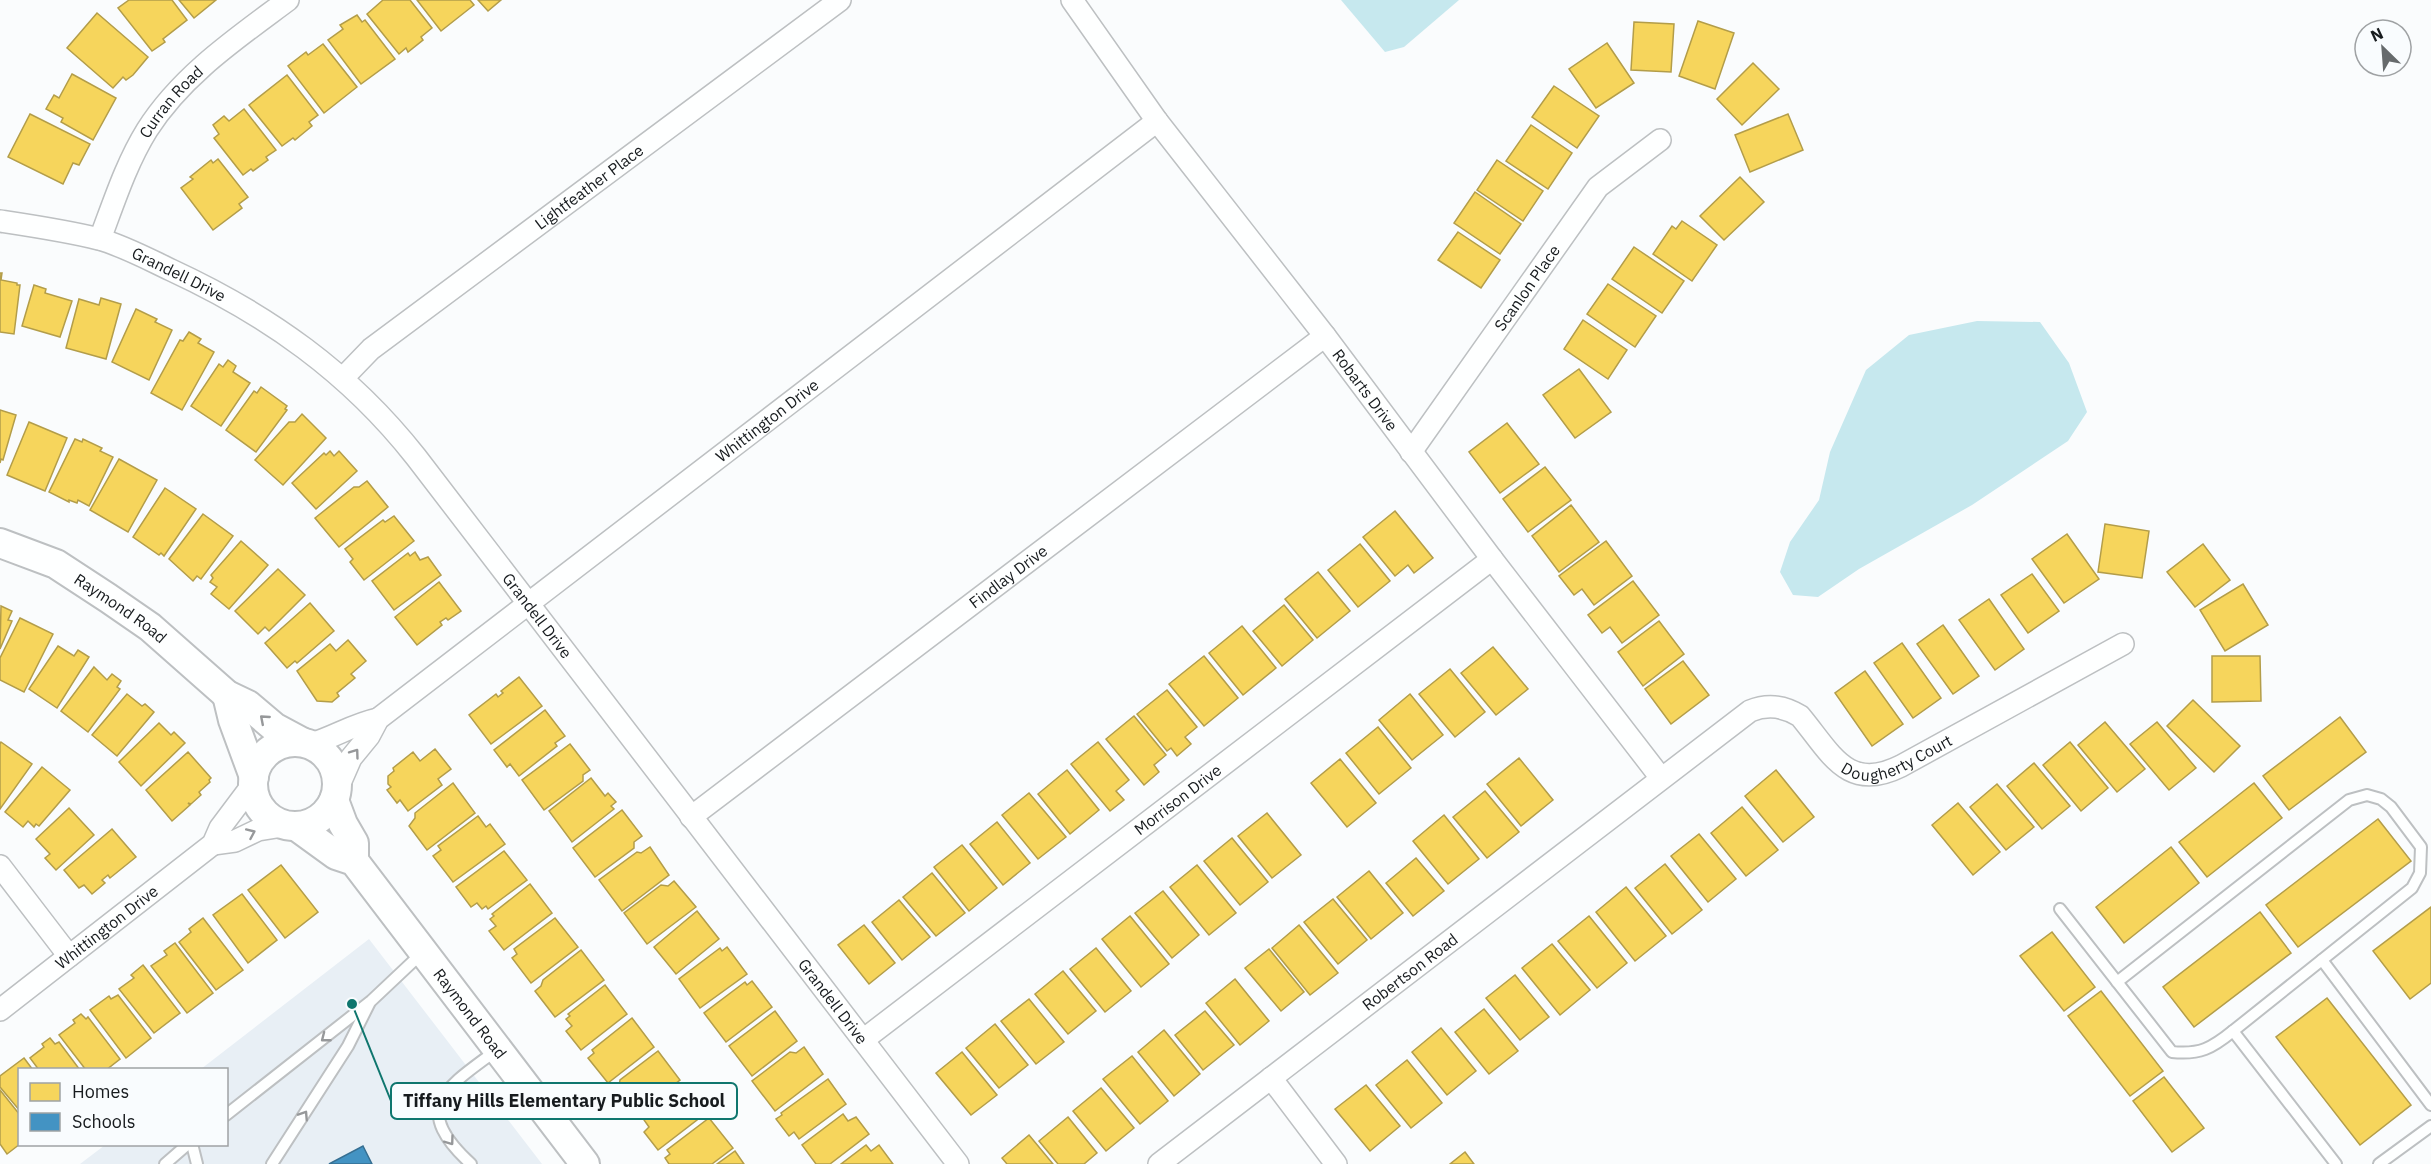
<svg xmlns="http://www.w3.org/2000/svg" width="2431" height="1164" viewBox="0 0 2431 1164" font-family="'IBM Plex Sans',sans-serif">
<rect width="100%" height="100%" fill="#fafcfd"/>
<!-- built -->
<path fill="#e8eff5" d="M369,939L542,1164H80L105,1145L226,1144V1070L201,1069Z"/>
<!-- water -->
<g fill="#c6e8ee">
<path d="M1341,0H1459L1404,47L1385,52Z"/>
<path d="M1977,321L2040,322L2069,363L2087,412L2068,441L1972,505L1859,569L1818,597L1793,595L1780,572L1790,542L1819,500L1830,452L1866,370L1909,335Z"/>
</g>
<!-- homes -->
<g fill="#f6d55c" stroke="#b39d49" stroke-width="1.5">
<path d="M129,0H172L187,20L163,39L165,42L152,51L118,8Z"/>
<path d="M179,0H216L194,18Z"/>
<path d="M383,0H410L432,28L421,37L423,40L408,52L406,48L399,54L367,14Z"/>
<path d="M417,0H470L474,5L441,31Z"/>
<path d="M478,0H501L488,11Z"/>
<path d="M97,13L148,57L133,75L126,80L123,77L113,88L67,48Z"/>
<path d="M357,15L362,22L365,20L395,59L361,84L328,40L343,29L340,25Z"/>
<path d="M1698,21L1734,33L1715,89L1679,76Z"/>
<path d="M1634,22L1674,24L1671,72L1631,70Z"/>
<path d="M1607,43L1634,83L1596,108L1569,69Z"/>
<path d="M323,44L357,87L324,113L288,66L306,52L308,55Z"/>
<path d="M1753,63L1779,89L1742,125L1717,99Z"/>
<path d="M72,74L116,98L93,140L61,122L63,118L46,109L54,95L59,98Z"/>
<path d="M287,75L318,115L309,122L312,126L295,140L293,138L282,146L249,105Z"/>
<path d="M1554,86L1599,116L1577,148L1532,117Z"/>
<path d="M244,109L276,150L266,157L268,160L253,171L251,169L243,175L214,138L219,134L213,125L224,116L229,121Z"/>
<path d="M30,114L90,144L79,165L73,163L63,184L8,157Z"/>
<path d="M1788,114L1803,150L1750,172L1735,135Z"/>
<path d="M1531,125L1572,153L1548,189L1506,161Z"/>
<path d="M218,159L248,197L239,204L242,208L213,230L181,188L193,179L190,177L211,160L213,163Z"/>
<path d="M1497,160L1543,191L1523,221L1477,190Z"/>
<path d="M1740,177L1764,202L1724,240L1700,216Z"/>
<path d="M1475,192L1521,224L1500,254L1454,223Z"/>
<path d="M1682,221L1717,245L1692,281L1653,254L1672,226L1676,229Z"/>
<path d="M1458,232L1500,260L1481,288L1438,260Z"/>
<path d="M1634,247L1684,281L1662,313L1612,279Z"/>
<path d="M0,273H2L1,280L17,283V285H20L14,334L0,332Z"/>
<path d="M1608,284L1656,316L1635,347L1587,314Z"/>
<path d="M34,285L46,289L45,293L72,301L60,337L22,326Z"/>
<path d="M101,298L121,304L106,359L66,348L79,299L99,305Z"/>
<path d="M136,309L157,319L155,322L172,330L149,380L112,362Z"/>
<path d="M1583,320L1627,350L1608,379L1564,349Z"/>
<path d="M189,332L201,339L198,343L214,352L182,410L151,393L180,340L183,341Z"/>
<path d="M228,360L236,366L233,372L250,383L221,426L191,406L219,364L223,367Z"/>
<path d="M1579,369L1611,412L1575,438L1543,395Z"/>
<path d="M261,387L287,406L285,409L287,410L256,452L226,430L254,391L257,393Z"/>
<path d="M0,410L16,415L3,460L1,459L0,463Z"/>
<path d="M302,414L326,438L283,485L255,460L289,422H295Z"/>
<path d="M29,422L67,438L45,491L7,475Z"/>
<path d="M1507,423L1539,464L1500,493L1469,452Z"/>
<path d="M75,439L82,442L83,439L102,448L100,451L113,457L89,506L78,500L77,503L69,500V502L49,492Z"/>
<path d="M330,451L334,456L339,451L357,471L316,509L292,483L324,453L326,455Z"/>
<path d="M119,459L157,480L128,532L90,510Z"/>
<path d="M1545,467L1571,500L1528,532L1503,499Z"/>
<path d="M367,481L388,507L339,547L315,518L354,487H359Z"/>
<path d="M165,488L196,509L164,556L161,553L159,555L133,537Z"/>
<path d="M1571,505L1599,542L1559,572L1532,536Z"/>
<path d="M1395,511L1433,558L1414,573L1408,565L1395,576L1363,537Z"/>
<path d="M203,514L233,536L201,579L197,576L193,581L169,559Z"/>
<path d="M394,516L414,541L364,580L350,562L353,559L345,549L383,520L385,522Z"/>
<path d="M2105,524L2149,531L2142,578L2098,572Z"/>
<path d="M2067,534L2099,579L2064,603L2032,559Z"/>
<path d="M241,541L268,565L229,609L211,594L217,587L210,582L213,578L211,575Z"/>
<path d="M1606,541L1632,576L1594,605L1582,589L1574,595L1559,576Z"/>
<path d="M1360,544L1390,581L1358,607L1328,570Z"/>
<path d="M2203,544L2230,580L2195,607L2167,572Z"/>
<path d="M415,552L420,560L428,557L441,575L394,610L372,581L408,553L410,556Z"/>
<path d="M278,569L305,595L269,631L265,627L258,634L235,611Z"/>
<path d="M1318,572L1350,611L1317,638L1285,599Z"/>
<path d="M2032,574L2059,611L2028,633L2001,595Z"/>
<path d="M1633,581L1659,615L1622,643L1610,627L1602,633L1588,615Z"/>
<path d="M439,582L461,611L448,620L446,618L440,622L442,625L417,645L395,617Z"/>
<path d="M2243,584L2268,625L2225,651L2200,610Z"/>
<path d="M1989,599L2024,649L1995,670L1959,620Z"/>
<path d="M310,603L334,631L297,663L295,661L287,668L265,643Z"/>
<path d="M1284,605L1313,640L1282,666L1253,631Z"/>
<path d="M1,606L12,611L8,620L12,621L0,649Z"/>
<path d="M20,618L53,634L24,692L0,680V658Z"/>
<path d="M1659,621L1684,654L1643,686L1618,652Z"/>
<path d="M1943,625L1979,676L1953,694L1917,644Z"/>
<path d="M1242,626L1276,668L1243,695L1209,653Z"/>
<path d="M348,640L366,661L351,674L355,678L337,693L339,696L332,702L317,701L297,671L330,644L336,651Z"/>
<path d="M1902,643L1941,698L1913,718L1874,663Z"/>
<path d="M58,646L74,656L78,650L89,657L57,708L29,689Z"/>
<path d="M1493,647L1528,689L1496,715L1461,673Z"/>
<path d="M1204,656L1238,698L1204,726L1169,684Z"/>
<path d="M2212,656H2260L2261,701L2212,702Z"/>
<path d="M1683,661L1709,695L1671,724L1645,689Z"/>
<path d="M94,667L107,680L112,674L121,681L117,687L120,689L88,732L61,711Z"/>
<path d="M1450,669L1485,712L1455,737L1419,694Z"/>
<path d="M1865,671L1903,724L1872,746L1835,693Z"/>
<path d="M519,677L542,706L491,744L469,715L496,694L498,697L503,693L501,691Z"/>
<path d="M1167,690L1197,727L1185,737L1191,744L1177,756L1171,748L1167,751L1137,714Z"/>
<path d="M127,694L142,706L145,704L154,712L117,756L92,735Z"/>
<path d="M1410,694L1443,735L1412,760L1379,720Z"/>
<path d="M2193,700L2240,746L2214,772L2167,726Z"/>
<path d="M545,710L565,736L555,743L557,746L519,776L510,764L507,767L494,750Z"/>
<path d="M1134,716L1166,755L1154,765L1159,772L1144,785L1106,739Z"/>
<path d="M2340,717L2366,752L2289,810L2263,776Z"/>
<path d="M2105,722L2145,769L2117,792L2078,745Z"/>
<path d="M2157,722L2196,768L2169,790L2130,744Z"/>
<path d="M159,723L171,735L174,732L185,743L141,786L119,762Z"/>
<path d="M1378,727L1411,768L1379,794L1346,753Z"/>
<path d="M1,742L32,764L0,809V744Z"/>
<path d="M1098,742L1129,780L1116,791L1124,800L1110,811L1071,764Z"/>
<path d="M2070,742L2108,788L2081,811L2043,765Z"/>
<path d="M570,744L590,770L583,775V781L544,810L522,780Z"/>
<path d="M435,749L451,769L438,779L442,785L408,811L400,800L397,803L387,790L391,787L388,784V776L394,771L393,768L413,752L420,761Z"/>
<path d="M188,752L211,778L209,780L210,782L199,792L201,795L191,804L188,803L190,805L172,821L146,790Z"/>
<path d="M1519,758L1553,800L1521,826L1487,784Z"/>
<path d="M1340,759L1376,803L1347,827L1311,783Z"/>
<path d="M2034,763L2070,806L2042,829L2007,786Z"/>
<path d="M42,767L70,790L39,826L36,824L34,827L28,821L23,827L5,812Z"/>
<path d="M1067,770L1099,810L1070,834L1038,794Z"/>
<path d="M1776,770L1814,817L1783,842L1745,796Z"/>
<path d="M591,778L605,796L608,793L616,802L611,806L614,809L572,842L549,811Z"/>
<path d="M453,783L475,813L427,850L409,826L415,818V813Z"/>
<path d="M2254,783L2282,818L2207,877L2179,842Z"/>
<path d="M1997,784L2034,827L2006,850L1970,807Z"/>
<path d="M1485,791L1519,832L1487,858L1453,817Z"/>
<path d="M1029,793L1066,837L1038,859L1002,815Z"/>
<path d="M1958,803L2000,852L1973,875L1932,825Z"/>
<path d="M1742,807L1778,850L1746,876L1711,833Z"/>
<path d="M69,808L94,835L56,870L45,858L50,854L36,839Z"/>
<path d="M622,810L642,836L634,842V848L595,877L573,848Z"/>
<path d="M1267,813L1301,855L1272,878L1238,836Z"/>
<path d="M1444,815L1479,859L1448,884L1413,841Z"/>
<path d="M478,816L486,827L490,824L505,844L453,882L433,856L441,850L438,846Z"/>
<path d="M2378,819L2411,861L2298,947L2266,905Z"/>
<path d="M997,822L1030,863L1003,885L970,844Z"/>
<path d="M112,829L136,857L110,878L108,875L102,880L105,883L92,894L84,885L79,888L64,870Z"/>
<path d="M1699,834L1736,879L1708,902L1671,856Z"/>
<path d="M1232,838L1268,882L1240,905L1204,861Z"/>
<path d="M962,845L997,888L969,911L934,867Z"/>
<path d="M650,847L669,875L622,911L599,880L637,852L641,853Z"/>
<path d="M2171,847L2199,883L2124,943L2096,907Z"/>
<path d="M504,851L527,880L488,909L486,906L482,909L477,903L471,907L456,887Z"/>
<path d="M1416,858L1444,891L1413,916L1386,883Z"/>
<path d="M1665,864L1702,910L1672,934L1635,888Z"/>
<path d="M281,865L318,912L285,938L248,890Z"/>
<path d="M1197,865L1236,913L1209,935L1170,887Z"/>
<path d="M1369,871L1403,913L1371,939L1337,897Z"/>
<path d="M932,873L965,913L936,936L903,897Z"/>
<path d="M674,881L696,907L647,944L624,913L661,885L668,886Z"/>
<path d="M530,884L552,913L504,950L489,931L496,926L490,919L494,916L492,914Z"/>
<path d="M1626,887L1666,936L1635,961L1596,912Z"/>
<path d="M1163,891L1199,935L1172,958L1135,913Z"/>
<path d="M242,894L277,940L248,963L213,915Z"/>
<path d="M1333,899L1367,940L1338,964L1304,922Z"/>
<path d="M899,900L930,937L902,960L872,922Z"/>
<path d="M2431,907V983L2410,999L2373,951Z"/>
<path d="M697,911L719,939L676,974L654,947Z"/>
<path d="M2260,912L2291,953L2194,1027L2163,987Z"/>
<path d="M1130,916L1169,964L1141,987L1102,939Z"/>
<path d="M1589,916L1627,963L1597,988L1558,941Z"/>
<path d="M203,918L243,970L216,990L179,942L191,932L189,929Z"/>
<path d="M555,918L578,947L531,983L512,958L517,954L514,949Z"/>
<path d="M864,925L895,963L869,984L838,945Z"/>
<path d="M1299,925L1338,973L1310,995L1272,948Z"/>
<path d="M2052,932L2095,987L2064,1011L2020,956Z"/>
<path d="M175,943L213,993L187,1013L151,966L167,955L164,951Z"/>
<path d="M1552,944L1590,990L1560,1015L1522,968Z"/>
<path d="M727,947L747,974L700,1008L679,979L720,948L722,951Z"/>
<path d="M1096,948L1131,991L1105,1012L1070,969Z"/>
<path d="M1269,949L1304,992L1281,1011L1245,968Z"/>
<path d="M581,950L604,980L555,1017L535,991L541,986L543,980Z"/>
<path d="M143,965L180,1013L154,1033L119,989L134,978L131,975Z"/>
<path d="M1063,971L1096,1011L1068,1034L1035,994Z"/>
<path d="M1515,975L1549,1017L1520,1040L1486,998Z"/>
<path d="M1235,979L1269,1021L1240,1045L1206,1003Z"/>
<path d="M752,981L772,1007L726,1042L704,1013L745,982L747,985Z"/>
<path d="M605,985L627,1014L581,1050L566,1031L572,1026L566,1019L570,1016L568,1014Z"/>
<path d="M2101,991L2163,1071L2130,1096L2068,1016Z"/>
<path d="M118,995L151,1038L126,1058L90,1010L109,996L111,999Z"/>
<path d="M2327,998L2411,1105L2360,1145L2276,1037Z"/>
<path d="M1029,999L1064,1042L1036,1064L1001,1021Z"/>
<path d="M1484,1009L1518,1051L1489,1074L1455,1032Z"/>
<path d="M775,1011L797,1041L752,1076L729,1046Z"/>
<path d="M1205,1011L1234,1045L1203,1070L1175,1035Z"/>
<path d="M81,1014L86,1019L88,1017L120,1059L106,1070H86L59,1035L75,1023L73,1020Z"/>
<path d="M632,1018L654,1047L608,1083L588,1058L594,1053L592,1050Z"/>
<path d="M995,1024L1028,1065L999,1088L966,1048Z"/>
<path d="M1441,1028L1476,1071L1447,1095L1412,1052Z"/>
<path d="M1164,1030L1200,1074L1174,1096L1138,1052Z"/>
<path d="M50,1038L55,1044L59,1042L80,1070H39L30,1058L44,1047L42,1044Z"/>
<path d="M804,1047L823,1074L775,1111L752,1081L790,1052L796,1053Z"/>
<path d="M658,1051L680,1080L632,1118L612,1091L619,1086L620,1080Z"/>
<path d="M962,1052L997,1095L971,1115L936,1073Z"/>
<path d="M1132,1056L1168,1101L1140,1124L1103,1079Z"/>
<path d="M24,1058L33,1070H20V1111L0,1087V1076Z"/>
<path d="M1407,1060L1442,1103L1411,1128L1376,1085Z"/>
<path d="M2164,1077L2204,1128L2172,1152L2133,1101Z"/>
<path d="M828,1079L846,1104L799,1139L794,1132L789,1136L776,1119L782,1115L781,1113Z"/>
<path d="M684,1084L706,1113L658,1150L644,1132L649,1127L644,1120L648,1117L645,1114Z"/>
<path d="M1366,1085L1400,1126L1370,1151L1335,1109Z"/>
<path d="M1101,1088L1134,1128L1106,1151L1073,1111Z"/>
<path d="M0,1090L20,1115V1144L7,1154L0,1144Z"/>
<path d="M843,1114L848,1121L856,1117L869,1134L830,1164H816L802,1145Z"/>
<path d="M1068,1117L1097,1153L1084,1164H1058L1039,1141Z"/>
<path d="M709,1118L733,1148L712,1164H669L665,1158L670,1154L667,1150Z"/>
<path d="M1029,1135L1053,1164H1007L1002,1158Z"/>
<path d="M866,1145L871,1151L879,1145L893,1164H841Z"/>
<path d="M735,1151L744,1164H717Z"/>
<path d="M1465,1152L1474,1164H1450Z"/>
</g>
<!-- schools -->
<path fill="#4393c3" stroke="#366f92" stroke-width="1.5" d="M363,1146L372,1164H329Z"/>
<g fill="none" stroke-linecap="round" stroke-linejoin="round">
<defs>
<g id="lane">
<path d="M2060,909L2172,1052C2200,1055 2212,1048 2233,1031L2336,1164"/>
<path d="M2322,960L2431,1105"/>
<path d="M2117,982L2349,800L2367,795L2381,799L2391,807L2421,847L2420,873L2412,888L2233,1031"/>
<path d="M226,1115L371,1001L423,952"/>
<path d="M192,1144L197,1164"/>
<path d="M165,1164L188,1144"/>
<path d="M272,1164L348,1046L369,1004"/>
<path d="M471,1164C410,1108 445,1088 497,1050"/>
<path d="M2379,1164L2431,1126"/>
</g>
<g id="street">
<path id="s1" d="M1072,0L1157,121L1325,336L1492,559L1661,778"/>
<path id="s2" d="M0,221C33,226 67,231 99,239C124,246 148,259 171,270C268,315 349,372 416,457L958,1164"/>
<path id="s3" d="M100,239C114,202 126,164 147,130C182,75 237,38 288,0"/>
<path id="s4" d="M343,378L371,349L840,0"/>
<path id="s5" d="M1411,452L1598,187L1660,140"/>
<path d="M311,744C334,737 354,724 378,719"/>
<path id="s6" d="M337,790L351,758L369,736L378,719L1157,121"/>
<path id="s7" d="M691,817L1325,336"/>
<path d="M213,844L235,841L258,830L289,825"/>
<path d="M0,866L69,956"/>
<path id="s8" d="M0,1010L213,844L220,828L253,784"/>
<path id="s9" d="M863,1040L1492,559"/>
<path d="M1271,1078L1336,1164"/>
<path id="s10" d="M1159,1164L1750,711C1767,704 1784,706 1800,716C1831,753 1847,793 1901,766L2123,644"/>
</g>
<g id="secondary">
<path id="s11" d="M0,543L56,564L108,598L150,627L227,695L248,705L274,727L302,742"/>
<path d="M227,695L233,720L254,777"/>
<circle cx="295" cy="784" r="42"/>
<path d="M334,800L343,824L354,843V861"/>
<path id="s12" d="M296,826L336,855L354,861L585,1164"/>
</g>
</defs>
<!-- lane casing -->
<use href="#lane" stroke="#bdc0c2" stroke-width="14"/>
<!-- street casing -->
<use href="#street" stroke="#bdc0c2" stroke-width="24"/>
<!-- secondary casing -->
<use href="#secondary" stroke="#bdc0c2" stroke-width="32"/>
<!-- lane -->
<use href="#lane" stroke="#feffff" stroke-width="10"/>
<!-- street -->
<use href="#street" stroke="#feffff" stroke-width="21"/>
<!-- secondary -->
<use href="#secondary" stroke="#feffff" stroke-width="28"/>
</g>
<!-- one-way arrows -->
<defs><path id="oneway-chevron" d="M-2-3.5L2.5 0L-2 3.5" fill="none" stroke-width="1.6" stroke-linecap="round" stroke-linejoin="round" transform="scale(1.5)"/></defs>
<g stroke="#96989a">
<use href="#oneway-chevron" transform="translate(264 719) rotate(-139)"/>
<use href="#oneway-chevron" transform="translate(355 753) rotate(-54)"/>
<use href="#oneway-chevron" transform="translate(251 833) rotate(-24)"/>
<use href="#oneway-chevron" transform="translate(325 1038) rotate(142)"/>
<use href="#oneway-chevron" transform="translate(304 1115) rotate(-57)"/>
<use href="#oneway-chevron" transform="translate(450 1141) rotate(54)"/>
</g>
<g text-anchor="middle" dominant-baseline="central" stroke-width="6" stroke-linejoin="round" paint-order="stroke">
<!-- street labels -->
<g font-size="16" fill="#171b1e" stroke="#f9fcfe">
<text stroke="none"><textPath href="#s3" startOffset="156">Curran Road</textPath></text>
<text stroke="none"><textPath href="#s4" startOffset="312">Lightfeather Place</textPath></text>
<text stroke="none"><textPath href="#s2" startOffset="188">Grandell Drive</textPath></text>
<text stroke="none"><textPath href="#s5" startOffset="201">Scanlon Place</textPath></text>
<text stroke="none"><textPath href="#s1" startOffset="488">Robarts Drive</textPath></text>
<text stroke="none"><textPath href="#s6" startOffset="573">Whittington Drive</textPath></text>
<text stroke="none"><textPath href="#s7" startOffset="398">Findlay Drive</textPath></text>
<text stroke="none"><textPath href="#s11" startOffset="138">Raymond Road</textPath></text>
<text stroke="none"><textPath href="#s2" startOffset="690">Grandell Drive</textPath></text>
<text stroke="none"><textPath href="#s10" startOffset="922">Dougherty Court</textPath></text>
<text stroke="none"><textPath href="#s9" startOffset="396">Morrison Drive</textPath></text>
<text stroke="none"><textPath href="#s8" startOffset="135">Whittington Drive</textPath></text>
<text stroke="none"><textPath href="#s10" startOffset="316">Robertson Road</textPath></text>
<text stroke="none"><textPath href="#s2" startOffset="1176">Grandell Drive</textPath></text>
<text stroke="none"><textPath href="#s12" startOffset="260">Raymond Road</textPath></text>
</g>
</g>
<!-- callouts -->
<path fill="none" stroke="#0f766e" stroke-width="2" d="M352 1004L391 1101"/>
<circle fill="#0f766e" stroke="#f9fcfe" stroke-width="2" cx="352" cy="1004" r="6"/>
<rect fill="#f9fcfe" stroke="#0f766e" stroke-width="2" x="391" y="1083" width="346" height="36" rx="6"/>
<g font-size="18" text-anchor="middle" font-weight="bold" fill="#171b1e">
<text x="564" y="1107">Tiffany Hills Elementary Public School</text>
</g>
<!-- legend -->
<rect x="18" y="1068" width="210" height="78" fill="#f9fcfe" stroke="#9fa2a4" stroke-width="1.5"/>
<rect x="30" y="1083" width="30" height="18" fill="#f6d55c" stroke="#9fa2a4" stroke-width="1.5"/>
<text x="72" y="1098" font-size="18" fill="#171b1e">Homes</text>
<rect x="30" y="1113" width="30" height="18" fill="#4393c3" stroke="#9fa2a4" stroke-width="1.5"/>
<text x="72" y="1128" font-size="18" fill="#171b1e">Schools</text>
<!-- north arrow -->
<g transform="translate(2383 48) rotate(335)"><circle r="28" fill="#f9fcfe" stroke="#9fa2a4" stroke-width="1.5"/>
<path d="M0-4.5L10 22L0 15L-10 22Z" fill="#666a6c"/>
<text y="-9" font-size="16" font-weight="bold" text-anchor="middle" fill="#171b1e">N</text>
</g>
</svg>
